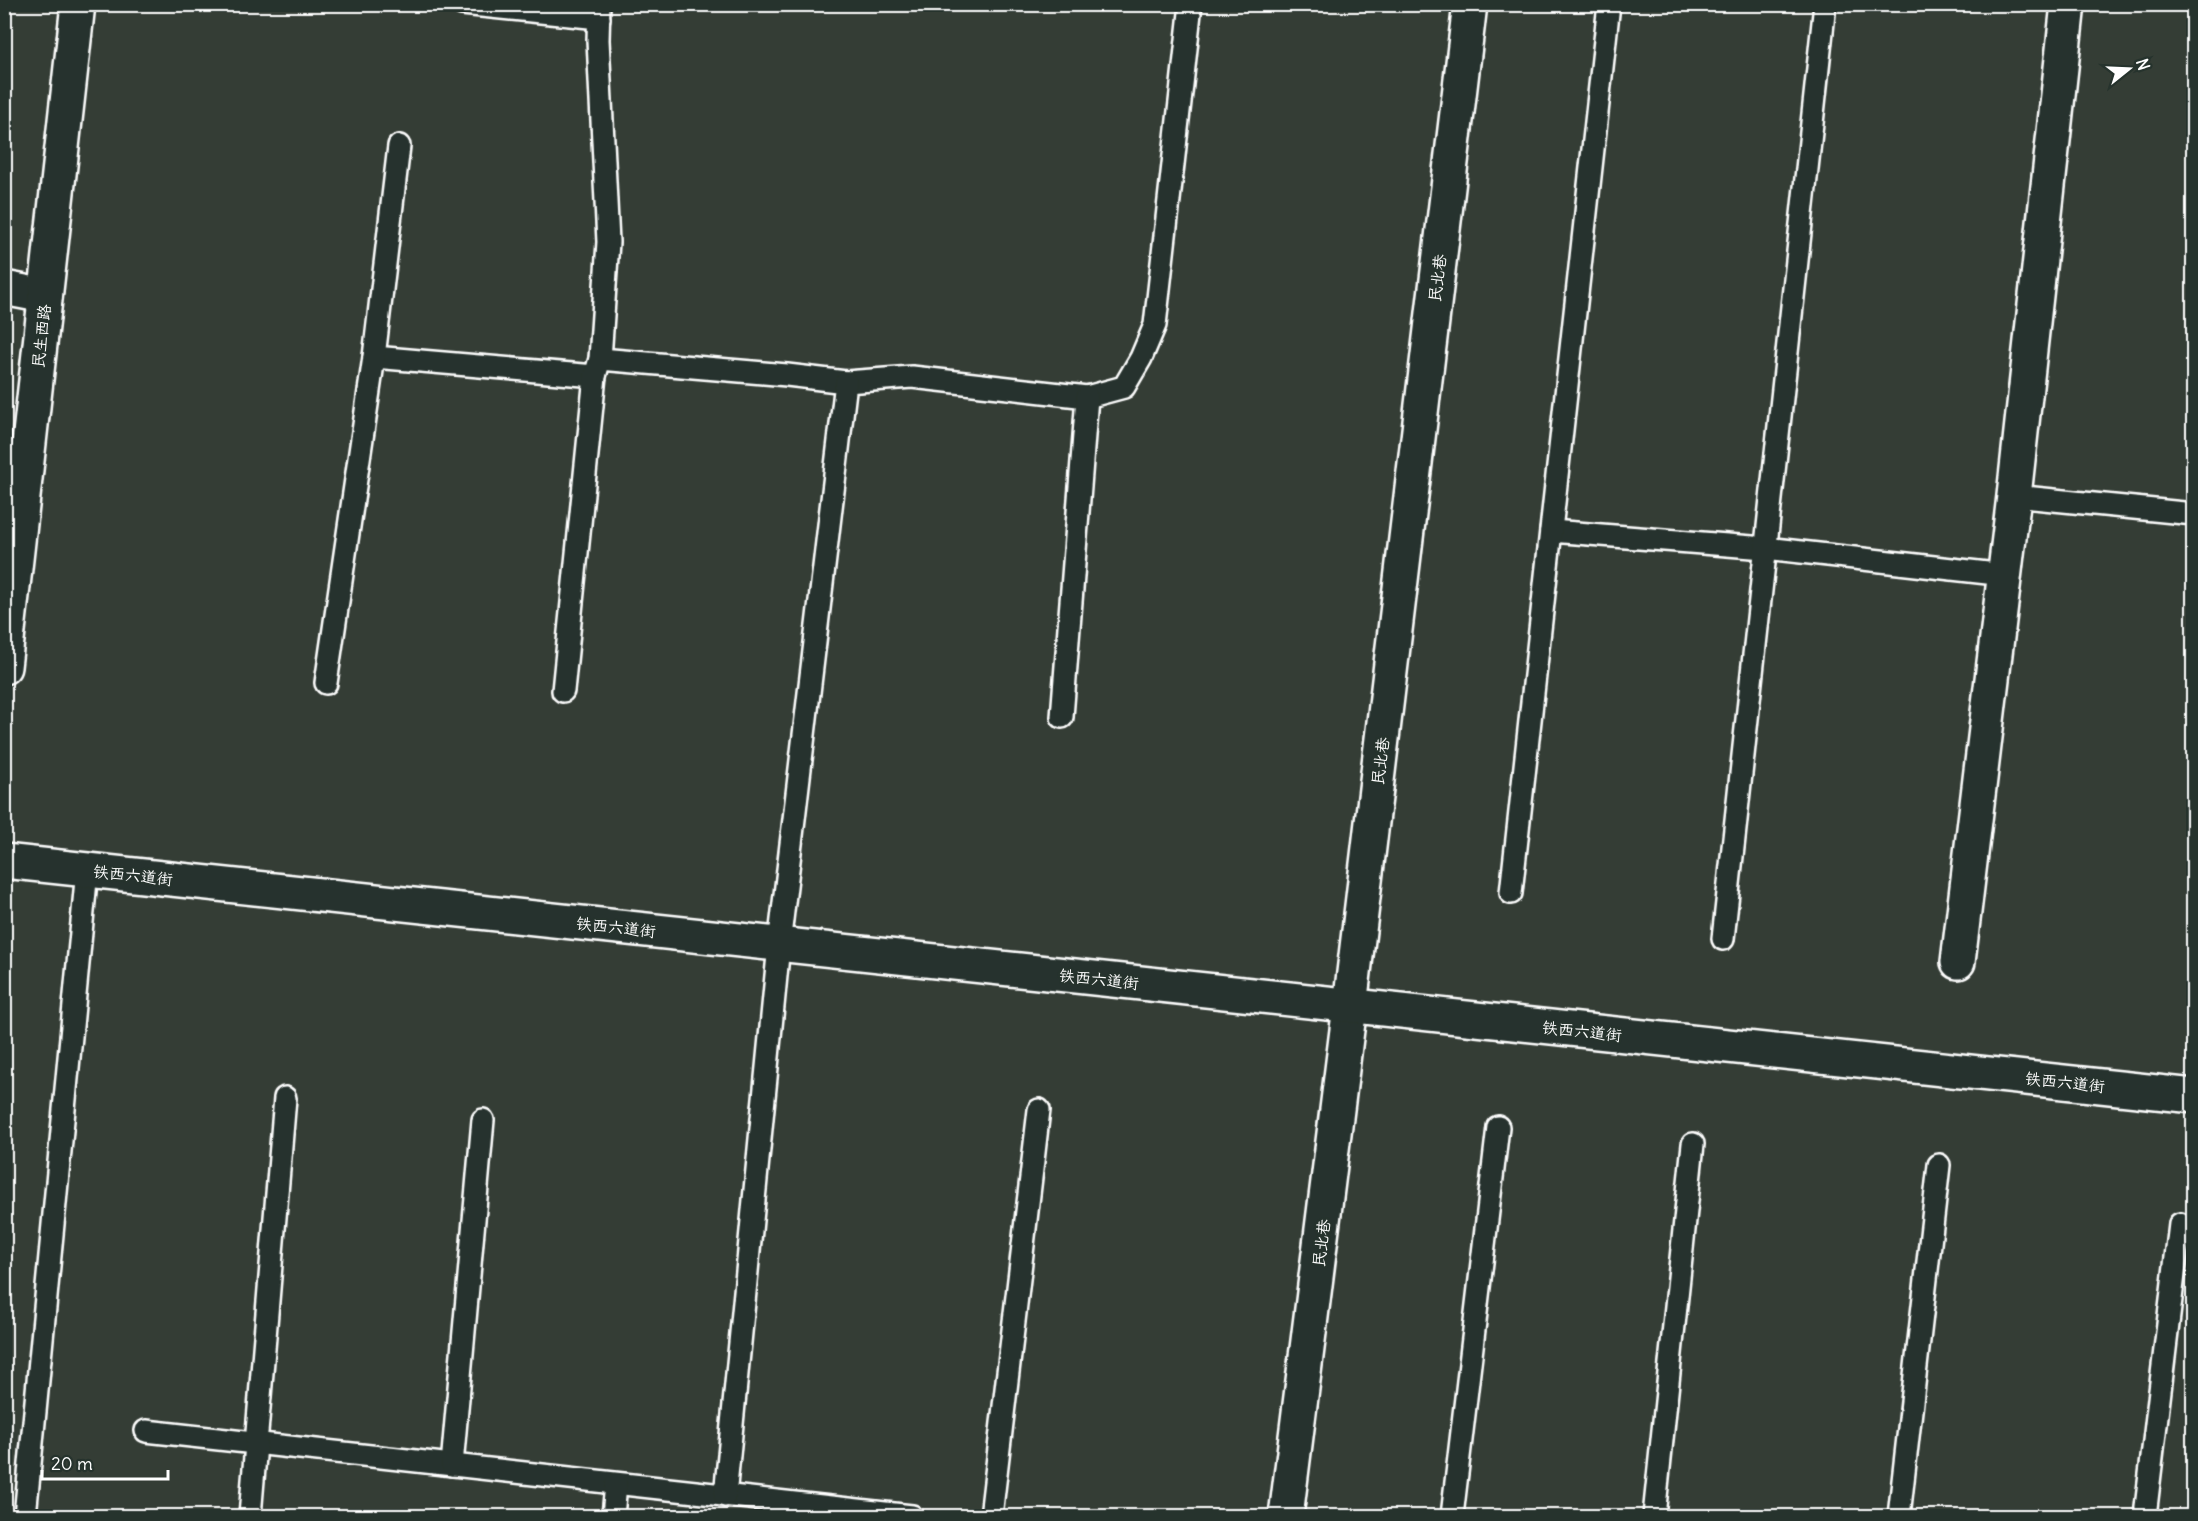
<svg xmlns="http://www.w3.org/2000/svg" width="2198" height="1521" viewBox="0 0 2198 1521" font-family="Delius,'LXGW WenKai TC',sans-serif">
<rect width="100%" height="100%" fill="#343d35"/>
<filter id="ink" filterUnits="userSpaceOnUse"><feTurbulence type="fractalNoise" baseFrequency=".0167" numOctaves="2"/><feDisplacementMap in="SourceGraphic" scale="12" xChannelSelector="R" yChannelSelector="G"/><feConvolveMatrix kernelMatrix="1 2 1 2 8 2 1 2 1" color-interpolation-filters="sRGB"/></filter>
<g filter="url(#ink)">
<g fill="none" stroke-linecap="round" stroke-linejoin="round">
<defs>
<g id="service">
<path d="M462,4L599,18"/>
<path d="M374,357L595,376"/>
<path d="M600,359L787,375L846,382L912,377L1087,397L1124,387L1141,358L1155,325L1191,4"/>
<path d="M2014,496L2194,514"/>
<path d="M1551,531L1765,548L2005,575"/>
<path d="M326,683L374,357L399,146"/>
<path d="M563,691L595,376L600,359L608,242L598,40L599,4"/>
<path d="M1062,717L1087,397"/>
<path d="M1511,893L1609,4"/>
<path d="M1723,939L1825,4"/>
<path d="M146,1431L912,1516"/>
<path d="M452,1465L483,1120"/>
<path d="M725,1496L779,945L846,382"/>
<path d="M25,1516L87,870"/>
<path d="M250,1516L285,1098"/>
<path d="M613,1516L616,1484"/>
<path d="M991,1516L1039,1110"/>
<path d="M1452,1516L1498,1127"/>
<path d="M1654,1516L1693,1144"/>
<path d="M1899,1516L1939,1165"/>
<path d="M2145,1516L2180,1224"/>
</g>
<g id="minor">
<path d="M4,288L45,296"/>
<path d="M1958,962L2014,496L2068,4"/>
<path d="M1286,1516L1350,1006L1470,4"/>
</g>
<g id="secondary">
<path d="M4,667L78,4"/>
<path d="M4,861L2194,1096"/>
</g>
</defs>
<!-- service casing -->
<use href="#service" stroke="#fff" stroke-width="26"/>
<!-- minor casing -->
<use href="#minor" stroke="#fff" stroke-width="38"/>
<!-- secondary casing -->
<use href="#secondary" stroke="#fff" stroke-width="38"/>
<!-- service -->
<use href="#service" stroke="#26332d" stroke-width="21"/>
<!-- minor -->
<use href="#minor" stroke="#26332d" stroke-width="33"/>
<!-- secondary -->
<use href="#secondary" stroke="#26332d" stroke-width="33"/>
</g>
</g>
<g text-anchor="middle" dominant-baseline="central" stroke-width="4.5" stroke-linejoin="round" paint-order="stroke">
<!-- street labels -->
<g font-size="16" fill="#fff" stroke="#26332d">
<text transform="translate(1437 278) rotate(-83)">民北巷</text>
<text transform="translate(41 336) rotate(-84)">民生西路</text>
<text transform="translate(1380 761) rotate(-83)">民北巷</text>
<text transform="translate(133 875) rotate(6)">铁西六道街</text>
<text transform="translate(616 927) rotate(6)">铁西六道街</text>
<text transform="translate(1099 979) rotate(6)">铁西六道街</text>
<text transform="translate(1582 1031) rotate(6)">铁西六道街</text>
<text transform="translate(2065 1082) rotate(6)">铁西六道街</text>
<text transform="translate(1321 1243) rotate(-83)">民北巷</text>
</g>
</g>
<!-- margin -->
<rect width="2198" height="1521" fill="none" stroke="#26332d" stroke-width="24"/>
<rect x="12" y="12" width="2174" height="1497" fill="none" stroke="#fff" stroke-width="2" filter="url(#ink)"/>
<!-- north arrow -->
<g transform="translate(2129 69) rotate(72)" stroke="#26332d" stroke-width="4.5" paint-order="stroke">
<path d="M0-4.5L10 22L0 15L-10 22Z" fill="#ffffff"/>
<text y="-9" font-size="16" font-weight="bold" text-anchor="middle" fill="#ffffff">N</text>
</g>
<!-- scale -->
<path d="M42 1470v9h126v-9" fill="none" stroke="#ffffff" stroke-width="3"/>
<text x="51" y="1470" font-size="18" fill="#ffffff" stroke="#26332d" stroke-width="4.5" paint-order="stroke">20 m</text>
</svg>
